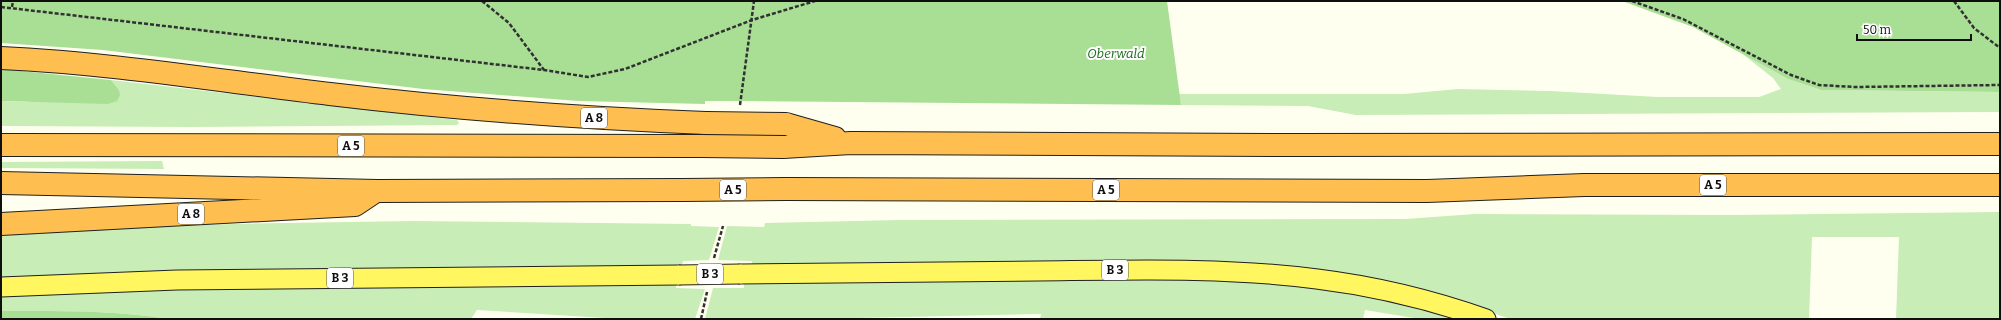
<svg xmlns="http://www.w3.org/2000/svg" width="2001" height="320" viewBox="0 0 2001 320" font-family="Bitter,serif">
<rect width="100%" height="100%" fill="#fffff0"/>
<!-- green -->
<g fill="#c9edb7">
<path d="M1740,52L1788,79L1821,90L2000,92V112L1356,115L1308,106L1181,105L1179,94H1404L1458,89L1550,91L1658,97H1759L1781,89L1773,78Z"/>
<path d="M111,80L457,120L459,123L457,125L192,127L1,126V101L27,102L119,90Z"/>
<path d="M162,161L164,169L1,168V162Z"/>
<path d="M2000,212V319H1896L1899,237H1812L1809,319H1510L1479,308L1352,276L752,265V261L718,260L727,226L764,227L765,223L899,220L1405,219L1475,214L1730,215Z"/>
<path d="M412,221L691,224V226L719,227L709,260L683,261L682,265L673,266L109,273L1,278V236C138,224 275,223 412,221Z"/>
<path d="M1120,278C1186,279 1253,278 1319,288C1367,295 1412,306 1458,319H1420L1365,310L1363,319H1040L1041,314L811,319H705L713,288H744V283Z"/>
<path d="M676,284V288L705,289L695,319H621L477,310L471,319L454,318L169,319C114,310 57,311 1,311V295L88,290Z"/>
</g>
<!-- forest -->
<g fill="#a8df95">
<path d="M1,1H1167L1181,105L748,101H705V104L578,101L423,89L103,50L1,43Z"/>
<path d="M1622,1H2000V92L1821,90L1788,79L1693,27Z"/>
<path d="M1,69L111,80L119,90L120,95L117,101L108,104L1,101Z"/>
<path d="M1,311C57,311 114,310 169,319H1Z"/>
</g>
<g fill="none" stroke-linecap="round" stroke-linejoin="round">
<defs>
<g id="primary">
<path d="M740,274C839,273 939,272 1038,271C1131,270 1225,267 1317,279C1374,286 1432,300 1486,319"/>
<path d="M1,287L177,280L679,275"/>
</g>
<g id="motorway">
<path d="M1,58C111,63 220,81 330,94C455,109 580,118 706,123"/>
<path d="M786,124L835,138"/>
<path d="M1,145L700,146"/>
<path d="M783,147L851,143L1291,145L2000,144"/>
<path d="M1,183L378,191L682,190"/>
<path d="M785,189L1427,191L1584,185H2000"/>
<path d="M1,224L355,205L373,193"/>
</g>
</defs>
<!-- primary casing -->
<use href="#primary" stroke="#202020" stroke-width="21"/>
<!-- motorway casing -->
<use href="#motorway" stroke="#202020" stroke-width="24"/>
<!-- path -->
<g stroke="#313131" stroke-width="2.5" stroke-dasharray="4 2" stroke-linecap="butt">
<path d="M482,1L509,23L544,70"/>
<path d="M1632,1L1683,19L1791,75L1819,85L1855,87L2000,85"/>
<path d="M1954,1L1974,28L2000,48"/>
<path d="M1,7L544,70L588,77L625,69L752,20L815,1"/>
<path d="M12,7L13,1"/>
<path d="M740,105L754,1"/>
<path d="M714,258L723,226"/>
<path d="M701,319L707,292"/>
</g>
<!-- primary -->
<use href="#primary" stroke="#fff660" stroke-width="19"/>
<!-- motorway -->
<use href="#motorway" stroke="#febf50" stroke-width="22"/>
<defs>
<path id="primary-bridge" d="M679,275L740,274"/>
<g id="motorway-bridge">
<path d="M706,123L786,124"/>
<path d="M700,146L783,147"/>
<path d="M682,190L785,189"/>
</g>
</defs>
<!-- primary-bridge casing -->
<use href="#primary-bridge" stroke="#202020" stroke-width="21" stroke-linecap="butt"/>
<!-- motorway-bridge casing -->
<use href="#motorway-bridge" stroke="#202020" stroke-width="24" stroke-linecap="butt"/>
<!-- primary-bridge -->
<use href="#primary-bridge" stroke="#fff660" stroke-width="19"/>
<!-- motorway-bridge -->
<use href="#motorway-bridge" stroke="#febf50" stroke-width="22"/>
</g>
<g text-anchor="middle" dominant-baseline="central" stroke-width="4" stroke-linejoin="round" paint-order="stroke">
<!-- shield labels -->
<g fill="#fff" stroke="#575757" stroke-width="1">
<rect x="581" y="108" width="26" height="20" rx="3"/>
<rect x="338" y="136" width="26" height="20" rx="3"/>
<rect x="1700" y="175" width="26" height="20" rx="3"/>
<rect x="720" y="180" width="26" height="20" rx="3"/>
<rect x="1093" y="180" width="26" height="20" rx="3"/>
<rect x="178" y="204" width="26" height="20" rx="3"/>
<rect x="1102" y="260" width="26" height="20" rx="3"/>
<rect x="697" y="264" width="26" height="20" rx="3"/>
<rect x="327" y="268" width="26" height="20" rx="3"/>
</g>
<g font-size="12" font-weight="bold" fill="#0f0f0f">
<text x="594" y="118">A 8</text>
<text x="351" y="146">A 5</text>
<text x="1713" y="185">A 5</text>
<text x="733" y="190">A 5</text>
<text x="1106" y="190">A 5</text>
<text x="191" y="214">A 8</text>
<text x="1115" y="270">B 3</text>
<text x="710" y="274">B 3</text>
<text x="340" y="278">B 3</text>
</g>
<!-- park labels -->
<g font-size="13" font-style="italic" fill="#1c6c1a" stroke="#fff">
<text x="1116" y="53">Oberwald</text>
</g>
</g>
<!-- border -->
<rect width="2001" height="320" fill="none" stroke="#0f0f0f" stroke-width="4"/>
<!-- scale -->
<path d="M1857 34v6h114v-6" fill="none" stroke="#0f0f0f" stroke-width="2"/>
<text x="1863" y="34" font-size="12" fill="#0f0f0f" stroke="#ffffff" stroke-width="3" paint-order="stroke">50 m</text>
</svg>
